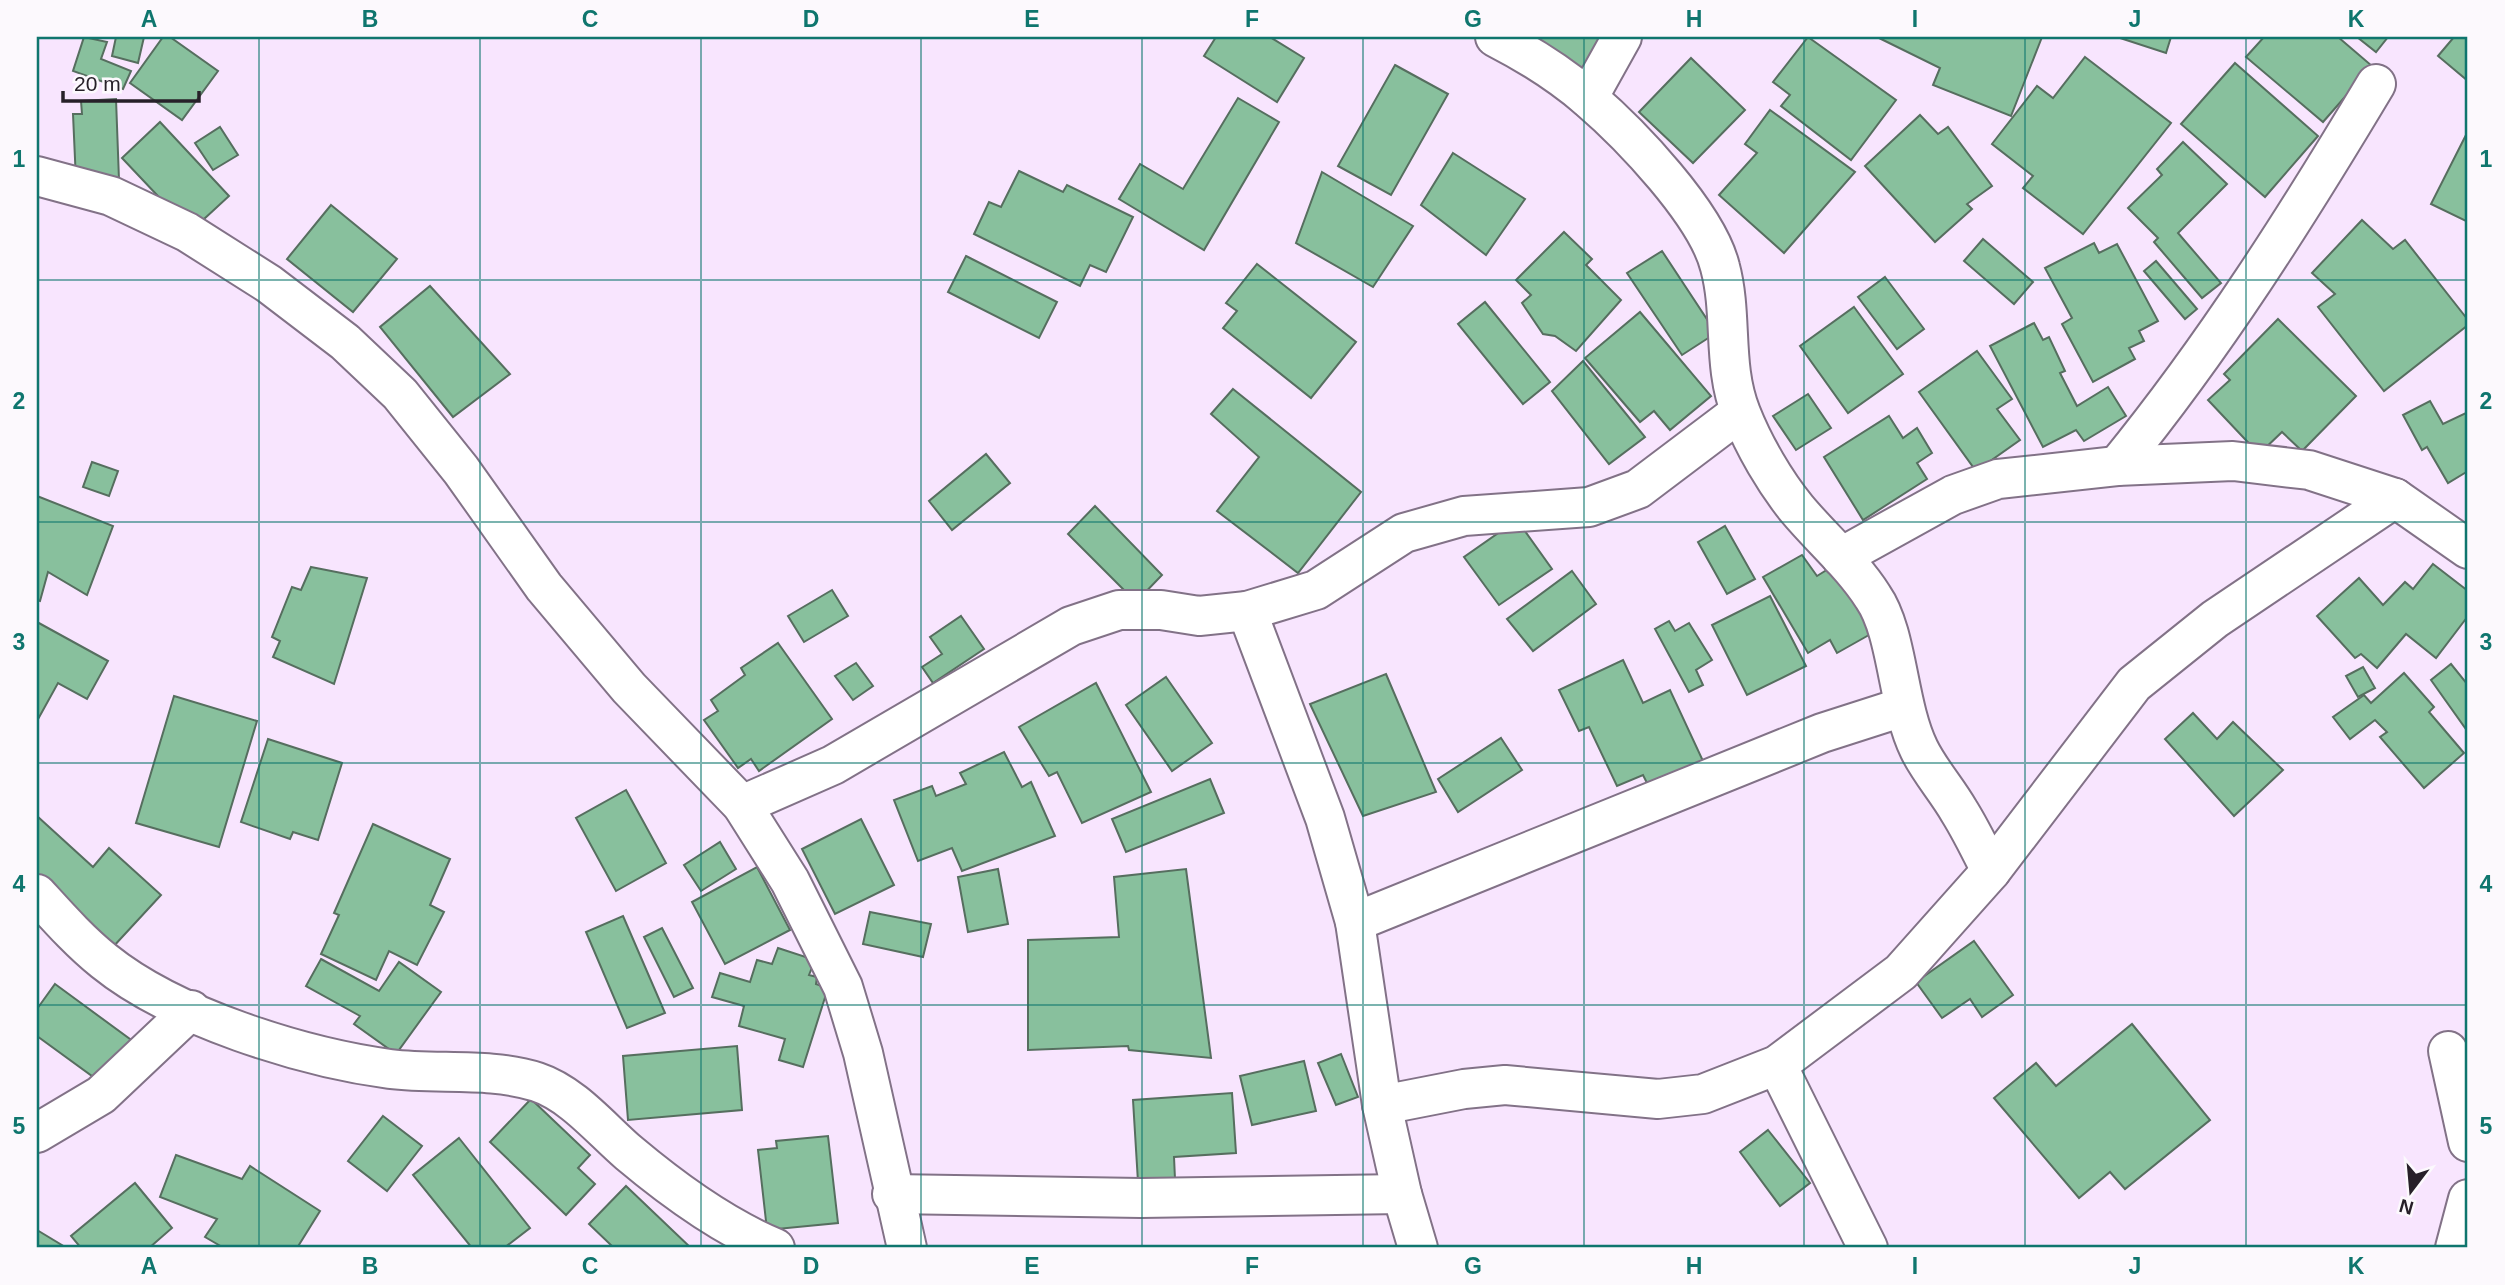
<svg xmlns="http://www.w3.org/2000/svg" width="2505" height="1285" viewBox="0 0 2505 1285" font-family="Helvetica,sans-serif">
<rect width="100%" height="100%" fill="#f8e5fe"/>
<!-- building -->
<g fill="#88c09d" stroke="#566e5f" stroke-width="2">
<path d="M84,37L107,42L101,59L131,71L123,89L73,71Z"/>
<path d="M116,37H144L138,63L112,56Z"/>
<path d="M163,37H170L218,71L182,120L130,83Z"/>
<path d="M1216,37H1270L1304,58L1277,102L1204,56Z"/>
<path d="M1530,37H1616L1590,76Z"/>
<path d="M1808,37L1896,100L1851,160L1781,106L1790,95L1773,82Z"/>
<path d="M1877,37H2042L2011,116L1933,85L1940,68Z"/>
<path d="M2117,37H2171L2166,53Z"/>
<path d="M2264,37H2338L2372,66L2323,122L2246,57Z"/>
<path d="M2357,37H2388L2376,52Z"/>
<path d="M2454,37H2468V81L2438,56Z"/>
<path d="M2085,57L2171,123L2083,234L2023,188L2033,176L1992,144L2037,86L2053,98Z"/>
<path d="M1691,58L1745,110L1693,163L1639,112Z"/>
<path d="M2235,63L2318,136L2265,197L2181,124Z"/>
<path d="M1395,65L1448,94L1391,195L1338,166Z"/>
<path d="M1238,98L1279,122L1204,250L1119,199L1140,164L1183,189Z"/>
<path d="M116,99L119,180L76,181L73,114H82L81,101Z"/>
<path d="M1770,110L1855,172L1784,253L1719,195L1757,153L1745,144Z"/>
<path d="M1920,115L1938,134L1948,127L1992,186L1967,204L1972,209L1935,242L1865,166Z"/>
<path d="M160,122L229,196L191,231L122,158Z"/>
<path d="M220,127L238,155L213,170L195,143Z"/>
<path d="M2468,131V222L2431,204Z"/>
<path d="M2183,142L2227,184L2178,233L2221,283L2202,298L2154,242L2158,238L2128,208L2162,175L2157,169Z"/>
<path d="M1453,153L1525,199L1486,255L1421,205Z"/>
<path d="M1019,171L1063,192L1067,185L1133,217L1106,272L1090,265L1080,286L974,234L989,202L1001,207Z"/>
<path d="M1322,172L1413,226L1373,287L1296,243Z"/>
<path d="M331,205L397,259L353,312L287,259Z"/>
<path d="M2362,220L2393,249L2405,240L2468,320V325L2384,391L2318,307L2335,294L2312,273Z"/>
<path d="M1564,232L1592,259L1586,265L1621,300L1576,351L1555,336L1543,334L1522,303L1531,295L1516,280Z"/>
<path d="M1983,239L2033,282L2014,304L1964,261Z"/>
<path d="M2094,243L2099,253L2117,244L2158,321L2139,331L2144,341L2129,348L2135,359L2093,382L2062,324L2072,318L2045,268Z"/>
<path d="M1662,251L1716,333L1682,355L1627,273Z"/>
<path d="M966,256L1057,302L1039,338L948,292Z"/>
<path d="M2156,261L2197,309L2185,319L2144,271Z"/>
<path d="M1257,264L1356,342L1311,398L1223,328L1237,311L1226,303Z"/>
<path d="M1885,277L1924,329L1897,349L1858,297Z"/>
<path d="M430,286L510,374L453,417L380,327Z"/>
<path d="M1485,302L1550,382L1523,404L1458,324Z"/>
<path d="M1854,307L1903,374L1848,413L1800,346Z"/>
<path d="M1640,312L1711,396L1670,430L1654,411L1640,422L1585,358Z"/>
<path d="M2278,319L2356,396L2302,451L2282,432L2259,454L2208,400L2230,380L2224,374Z"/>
<path d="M2034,323L2043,340L2049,337L2065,371L2060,373L2077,406L2108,387L2126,416L2084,441L2076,430L2043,447L1990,346Z"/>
<path d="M1977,351L2012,399L1997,409L2020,440L1976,471L1919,392Z"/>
<path d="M1583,361L1645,437L1609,464L1552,391Z"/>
<path d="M1233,389L1361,492L1298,573L1217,511L1259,457L1211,414Z"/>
<path d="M1808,394L1831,428L1796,450L1773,416Z"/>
<path d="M2430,401L2443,424L2468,412V471L2448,483L2427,447L2422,450L2403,415Z"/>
<path d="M1889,416L1903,438L1917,428L1932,453L1917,463L1927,479L1863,520L1824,457Z"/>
<path d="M986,454L1010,483L952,530L929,501Z"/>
<path d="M92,462L118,471L109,496L83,487Z"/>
<path d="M37,496L113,526L87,595L48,572L40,601L37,600Z"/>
<path d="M1095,506L1162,575L1136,602L1068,534Z"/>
<path d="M1517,520L1552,569L1499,605L1464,557Z"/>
<path d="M1725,526L1755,579L1727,594L1698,542Z"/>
<path d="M1802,555L1817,576L1833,566L1876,631L1837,653L1830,640L1808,653L1763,577Z"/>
<path d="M2433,564L2468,591V616L2436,658L2406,634L2377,668L2361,654L2355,658L2317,616L2359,578L2383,605L2405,582L2413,589Z"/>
<path d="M311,567L367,578L334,684L273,657L280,641L272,637L292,587L301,590Z"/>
<path d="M1572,571L1596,604L1533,651L1507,619Z"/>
<path d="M832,590L848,616L804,642L788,616Z"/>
<path d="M1770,596L1806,666L1747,695L1712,625Z"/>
<path d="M961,616L984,649L933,683L922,667L942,654L930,637Z"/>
<path d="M1669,621L1675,631L1689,623L1712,660L1696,670L1703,685L1689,692L1655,629Z"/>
<path d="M37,622L108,661L87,699L58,683L37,721Z"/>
<path d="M778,643L832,719L759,771L751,759L738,768L704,720L718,711L711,700L745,675L741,668Z"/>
<path d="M1623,660L1643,703L1670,690L1703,761L1649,787L1643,775L1617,786L1589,727L1579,731L1559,690Z"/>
<path d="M856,663L873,686L853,700L835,676Z"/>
<path d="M2451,664L2468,685V732L2431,680Z"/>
<path d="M2363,667L2375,688L2358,697L2346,676Z"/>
<path d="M2404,673L2434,707L2429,712L2464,753L2424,788L2380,737L2387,732L2375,720L2350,739L2333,717L2364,695L2371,703Z"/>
<path d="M1386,674L1436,792L1363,816L1310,704Z"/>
<path d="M1166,677L1212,743L1172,771L1126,705Z"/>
<path d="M1096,683L1151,792L1082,823L1057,772L1049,776L1019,727Z"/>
<path d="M174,696L257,721L219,847L136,823Z"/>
<path d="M2193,713L2217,739L2233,722L2283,770L2234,816L2165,739Z"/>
<path d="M1501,738L1522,770L1458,812L1438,779Z"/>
<path d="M268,739L342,763L318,840L293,832L290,839L241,822Z"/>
<path d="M1004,752L1022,787L1031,782L1055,836L962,871L952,848L918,861L894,800L932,786L936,796L966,784L960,773Z"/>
<path d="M1210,779L1224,813L1126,852L1112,819Z"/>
<path d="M626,790L666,863L616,891L576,818Z"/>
<path d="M37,816L93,867L109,848L161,895L112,948L37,878Z"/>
<path d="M861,819L894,885L835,914L802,849Z"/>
<path d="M373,824L450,859L430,905L444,912L417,965L389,951L376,980L321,954L339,915L334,913Z"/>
<path d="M720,842L736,869L701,891L684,865Z"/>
<path d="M757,867L790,930L725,964L692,902Z"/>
<path d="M998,869L1008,924L968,932L958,877Z"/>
<path d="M1186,869L1211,1058L1129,1050L1128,1046L1028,1050V940L1119,937L1114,877Z"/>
<path d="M870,912L931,924L923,957L863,944Z"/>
<path d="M623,916L665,1013L627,1028L586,932Z"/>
<path d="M662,928L693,988L674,997L644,937Z"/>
<path d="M1974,941L2013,995L1982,1017L1970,999L1942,1018L1916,982Z"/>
<path d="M778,948L815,960L809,975L817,977L816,984L828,988L803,1067L779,1060L785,1039L739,1026L744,1006L712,997L720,973L750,982L757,960L772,964Z"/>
<path d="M321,959L379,991L399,962L441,992L396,1054L354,1024L360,1016L306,986Z"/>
<path d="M55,984L134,1042L103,1084L37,1036V1009Z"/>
<path d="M2132,1024L2210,1120L2125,1189L2110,1172L2079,1198L1994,1098L2036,1063L2056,1086Z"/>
<path d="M737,1046L742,1110L628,1120L623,1056Z"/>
<path d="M1341,1054L1358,1097L1336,1105L1318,1063Z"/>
<path d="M1304,1061L1316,1111L1252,1125L1240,1076Z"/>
<path d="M1232,1093L1236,1153L1174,1157L1175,1179L1138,1182L1133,1100Z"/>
<path d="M531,1099L590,1155L578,1168L595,1184L566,1215L490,1142Z"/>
<path d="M383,1116L422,1146L387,1191L348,1161Z"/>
<path d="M1768,1130L1810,1183L1780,1206L1740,1152Z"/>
<path d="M828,1136L838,1223L767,1230L758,1150L777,1148L776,1141Z"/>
<path d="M459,1138L530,1228L504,1248H472L413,1175Z"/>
<path d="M176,1155L242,1179L250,1166L320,1211L297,1248H224L205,1237L217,1219L160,1197Z"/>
<path d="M135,1183L172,1228L149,1248H81L71,1236Z"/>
<path d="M626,1186L691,1248H614L589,1224Z"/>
<path d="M37,1230L65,1247L64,1248H37Z"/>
</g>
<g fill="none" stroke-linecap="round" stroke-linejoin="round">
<defs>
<g id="minor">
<path d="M1495,37C1528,54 1560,74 1588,98C1630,134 1707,214 1720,267C1733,315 1722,366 1741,413C1754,446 1775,482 1797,509C1822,539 1852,564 1873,597C1898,633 1897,704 1919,749C1929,770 1947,790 1959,811C1971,830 1981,851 1991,871"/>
<path d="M1588,98L1622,37"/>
<path d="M37,176L111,196L187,232L269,284L345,342L400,394L461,470L544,587L629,688L742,805L790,881L843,987L863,1053L907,1248"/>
<path d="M2117,466C2215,346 2297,216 2376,84"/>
<path d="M1841,557L1953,495L1998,479L2117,466L2233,461L2309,470L2395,498L2468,549"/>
<path d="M1247,611L1325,818L1355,922L1382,1105L1402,1194L1418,1248"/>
<path d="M742,805L833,765L1071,626L1119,610H1161L1199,616L1247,611L1316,590L1404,533L1464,516L1589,507L1638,489L1740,412"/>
<path d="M37,894C58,917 79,941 104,961C173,1017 302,1057 390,1069C438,1075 490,1067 537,1082C573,1094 601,1129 629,1153C673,1190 722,1226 775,1248"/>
<path d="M1355,922L1822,733L1903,707"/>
<path d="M2448,1051L2468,1142"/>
<path d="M1777,1065L1868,1248"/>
<path d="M1382,1105L1464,1089L1505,1085L1658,1099L1703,1094L1777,1065L1901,972L1991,871L2134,684L2215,619L2395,498"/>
<path d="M37,1133L101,1095L191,1010"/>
<path d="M892,1194L1141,1198L1402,1194"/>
<path d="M2455,1248L2468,1199"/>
</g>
</defs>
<!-- minor casing -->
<use href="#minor" stroke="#827287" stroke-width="42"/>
<!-- minor -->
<use href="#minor" stroke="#fff" stroke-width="38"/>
</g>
<!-- grid -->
<path fill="none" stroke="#0f766e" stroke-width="2" stroke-opacity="0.55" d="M259,37V1248M480,37V1248M701,37V1248M921,37V1248M1142,37V1248M1363,37V1248M1584,37V1248M1804,37V1248M2025,37V1248M2246,37V1248M37,280H2468M37,522H2468M37,763H2468M37,1005H2468"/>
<!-- border -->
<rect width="2505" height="1285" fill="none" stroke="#fcf9fd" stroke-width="77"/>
<!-- north arrow -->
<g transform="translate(2411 1191) rotate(196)" stroke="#fcf9fd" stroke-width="5" paint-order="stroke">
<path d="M0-5L12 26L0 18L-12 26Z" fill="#272029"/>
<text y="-10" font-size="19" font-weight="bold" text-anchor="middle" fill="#272029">N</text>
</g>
<!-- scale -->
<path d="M63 91v10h136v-10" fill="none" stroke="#272029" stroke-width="3.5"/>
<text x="74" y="91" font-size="21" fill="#272029" stroke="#fcf9fd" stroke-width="5" paint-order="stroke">20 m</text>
<rect x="38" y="38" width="2428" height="1208" fill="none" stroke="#0f766e" stroke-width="2.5"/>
<g font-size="23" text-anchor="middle" font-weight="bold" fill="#0f766e">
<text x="149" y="27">A</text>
<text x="370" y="27">B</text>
<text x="590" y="27">C</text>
<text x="811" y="27">D</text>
<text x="1032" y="27">E</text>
<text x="1252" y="27">F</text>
<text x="1473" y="27">G</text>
<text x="1694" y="27">H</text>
<text x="1915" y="27">I</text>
<text x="2135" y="27">J</text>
<text x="2356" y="27">K</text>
<text x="19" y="167">1</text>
<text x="2486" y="167">1</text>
<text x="19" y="409">2</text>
<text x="2486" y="409">2</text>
<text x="19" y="650">3</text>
<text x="2486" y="650">3</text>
<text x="19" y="892">4</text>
<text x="2486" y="892">4</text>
<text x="19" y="1134">5</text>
<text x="2486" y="1134">5</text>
<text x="149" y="1274">A</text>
<text x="370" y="1274">B</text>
<text x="590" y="1274">C</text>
<text x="811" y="1274">D</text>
<text x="1032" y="1274">E</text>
<text x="1252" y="1274">F</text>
<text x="1473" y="1274">G</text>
<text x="1694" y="1274">H</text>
<text x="1915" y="1274">I</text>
<text x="2135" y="1274">J</text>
<text x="2356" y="1274">K</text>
</g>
</svg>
